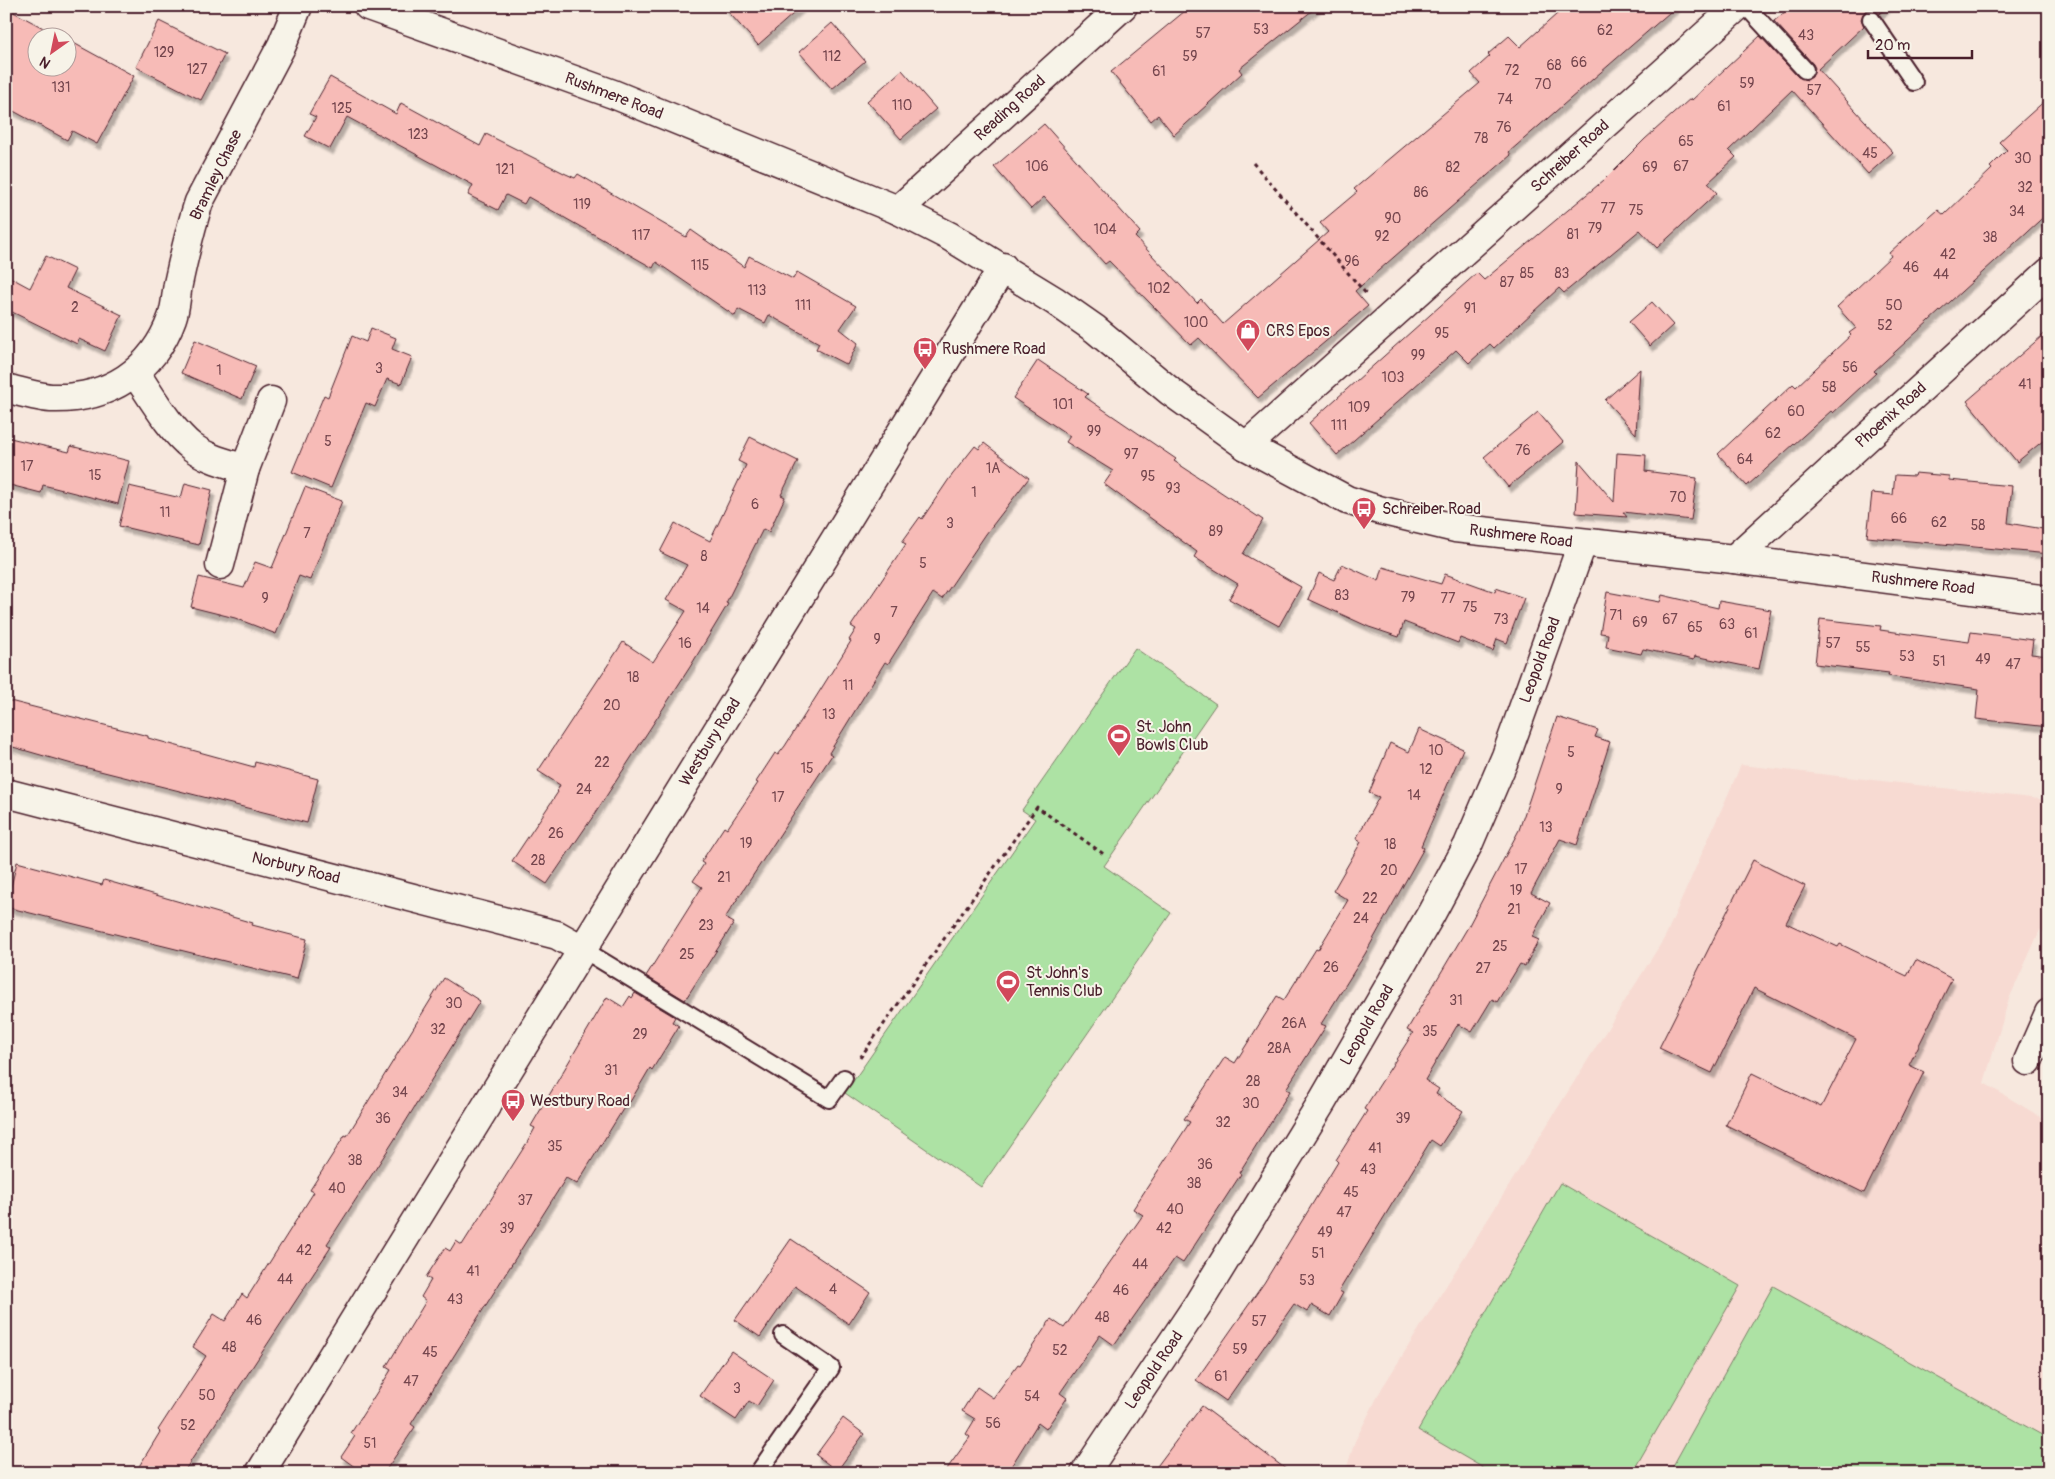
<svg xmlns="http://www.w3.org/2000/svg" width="2055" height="1479" viewBox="0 0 2055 1479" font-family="Pangolin,sans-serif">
<defs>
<filter id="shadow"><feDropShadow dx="3" dy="5.5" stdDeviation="1" flood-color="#0004"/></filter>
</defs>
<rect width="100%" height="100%" fill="#f7e8de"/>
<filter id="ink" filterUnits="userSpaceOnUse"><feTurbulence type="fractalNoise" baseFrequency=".02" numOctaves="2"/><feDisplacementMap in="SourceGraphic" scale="10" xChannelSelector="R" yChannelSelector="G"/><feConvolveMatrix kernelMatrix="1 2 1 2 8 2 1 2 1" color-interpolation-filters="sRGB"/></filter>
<g filter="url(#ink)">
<!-- built -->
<path fill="#f7dad2" d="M1741,765L2049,800V934L2040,930L2009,999L1984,1083L2049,1122V1473H1345L1355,1441L1382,1388L1665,937Z"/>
<!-- green -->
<g fill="#ade2a4" stroke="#7c8068">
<path d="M1135,648L1216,704L1104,866L1171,913L981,1187L845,1093L1035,819L1022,810Z"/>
<path d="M1560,1183L1740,1286L1632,1473H1492L1418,1430Z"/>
<path d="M1773,1286L2049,1439V1473H1669Z"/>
</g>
<!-- building -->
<g fill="#f7bbb7" stroke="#4a1f2b" filter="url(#shadow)">
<path d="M723,6H802L758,45Z"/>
<path d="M1191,6H1318L1239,69L1242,73L1174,135L1158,115L1151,121L1111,72Z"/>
<path d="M1566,6H1677L1509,152L1511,155L1355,291L1368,306L1258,398L1199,338L1191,345L1109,261L1105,264L1044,197L1031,209L994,167L1044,124L1140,232L1135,237L1197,303L1201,299L1223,324L1328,232L1320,223L1357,192L1354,189L1480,83L1471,73L1490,56L1488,54L1509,36L1520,47Z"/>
<path d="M1792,6H1888L1879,14L1871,9L1865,11L1861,19L1864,26L1818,69L1893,152L1868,174L1792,90L1729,150L1736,157L1708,183L1717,193L1657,248L1640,230L1564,293L1559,288L1494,348L1490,344L1469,363L1456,350L1337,455L1309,423L1477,273L1484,280L1604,180L1645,139L1691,98L1692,100L1760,36L1798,77L1807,80L1812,77L1815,68L1813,64L1774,21Z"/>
<path d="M6,8L62,38H38V68H68V40L134,76L97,144L72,131L67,140L6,107Z"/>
<path d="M159,21L225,54L201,100L136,67Z"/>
<path d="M832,23L865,61L832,89L799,52Z"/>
<path d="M902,70L936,109L901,139L867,101Z"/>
<path d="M330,77L396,114L401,103L480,146L486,134L566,174L575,178L578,174L686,237L691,230L744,267L749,256L793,279L797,272L856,306L840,329L858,343L847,365L816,349L819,343L769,315L765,323L738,309L735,316L656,262L653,268L528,197L524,204L506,195L498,210L468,195L473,185L347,117L330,149L305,136L316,117L309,114Z"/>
<path d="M2049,97V212L1874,371L1876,373L1833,413L1831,411L1747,486L1718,454L1793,384L1796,387L1851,335L1849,333L1856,328L1837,307L1891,256L1889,253L1900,243L1938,210L1944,215L1992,169L1990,167L2007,150L1999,142Z"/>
<path d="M46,256L75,270L66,288L122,315L105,351L79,339L77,344L6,309V275L30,288Z"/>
<path d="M1652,302L1673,325L1650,346L1629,322Z"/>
<path d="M371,328L396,338L392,349L412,357L401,384L387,379L375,407L366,403L331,488L292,472L324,395L328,397L352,336L366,342Z"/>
<path d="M2049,330V436L2017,462L1967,401Z"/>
<path d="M195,340L256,366L242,399L181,373Z"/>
<path d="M1038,360L1088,394L1085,397L1176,459L1174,461L1263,520L1243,554L1301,587L1279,626L1229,599L1238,584L1194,557L1197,552L1104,484L1113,471L1066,442L1070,436L1013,398Z"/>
<path d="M1640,369L1636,434L1605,400Z"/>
<path d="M1538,412L1563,442L1508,487L1484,457Z"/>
<path d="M6,437L69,452L71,446L129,461L118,504L43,485L41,493L6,484Z"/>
<path d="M750,437L798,461L781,495L785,497L769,532L763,529L726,603L728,604L690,667L594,815L547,884L512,861L558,792L557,791L560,785L538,771L623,642L653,662L686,611L666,600L687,565L660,552L675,523L710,541L746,465L738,461Z"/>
<path d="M984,443L1029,478L986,534L942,599L933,593L888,664L885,662L829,753L832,755L725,918L734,923L685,1000L646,976L702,887L693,881L704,864L701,862L724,827L727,829L758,783L756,782L775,753L778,755L785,746L821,689L851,641L849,640L856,629L851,626L906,544L902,542L920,517L922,519L949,479L975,446L979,449Z"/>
<path d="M1617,453L1646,455L1645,471L1697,478L1691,520L1623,512L1627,517L1576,513L1579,461L1614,502Z"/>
<path d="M1915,473L1949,476V480L2012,486L2008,523L2049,530V554L1867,537L1872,493L1893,495L1895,475L1914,476Z"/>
<path d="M185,483L212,490L199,545L119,526L129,486L181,498Z"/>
<path d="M305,487L342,501L310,580L299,576L276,634L235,618L191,607L199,577L244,588L255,562L272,568Z"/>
<path d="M1342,564L1379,581L1383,567L1441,584L1445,574L1495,592L1496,588L1524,598L1507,643L1497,639L1493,651L1460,638L1458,643L1404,622L1399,637L1369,627L1308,599L1319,573L1334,580Z"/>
<path d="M1607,592L1660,602L1662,595L1718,608L1719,601L1771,610L1759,669L1695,656L1694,660L1643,649L1641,654L1606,647L1608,634L1600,633Z"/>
<path d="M1820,619L1881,626L1880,630L1969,642L1971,632L2033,640L2031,654L2049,656V727L1976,719L1979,689L1888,676L1889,673L1815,664Z"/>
<path d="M6,700L148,736V738L254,767L255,762L318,779L307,823L72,764L6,745Z"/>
<path d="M1557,717L1598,730L1595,737L1610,742L1577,845L1560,839L1531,893L1550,903L1532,937L1539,940L1525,966L1520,964L1497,1002L1492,999L1472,1032L1458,1024L1425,1080L1439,1089L1436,1094L1463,1111L1440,1146L1431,1140L1339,1291L1343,1293L1330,1316L1311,1305L1307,1312L1294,1304L1226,1401L1196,1380L1264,1283L1338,1162L1336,1160L1367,1111L1364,1109L1413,1033L1407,1030L1468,927L1519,830Z"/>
<path d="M1419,729L1463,749L1421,846L1424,848L1365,954L1321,1024L1326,1026L1286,1089L1290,1091L1239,1173L1241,1174L1183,1263L1175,1258L1114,1345L1100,1335L1060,1393L1067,1398L1046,1429L1038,1423L1007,1473H944L970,1437L966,1434L975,1419L962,1411L977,1387L993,1398L1018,1364L1020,1365L1051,1319L1064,1328L1143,1215L1133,1209L1190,1122L1184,1119L1225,1057L1235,1063L1277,996L1284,1000L1316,949L1318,950L1348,900L1333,891L1361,842L1356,839L1379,797L1369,793L1390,743L1409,752Z"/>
<path d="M1753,860L1805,886L1786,923L1838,947L1840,944L1907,976L1916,960L1952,979L1909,1065L1924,1072L1864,1193L1726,1125L1752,1073L1821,1107L1856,1039L1754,988L1712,1073L1659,1048Z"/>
<path d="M17,862L102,885L104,880L253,923L252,925L307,939L297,979L6,907Z"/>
<path d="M444,978L480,1001L393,1142L327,1244L331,1247L183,1473H135L160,1432L158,1430L206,1356L193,1347L214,1314L225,1321L242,1294L247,1298L314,1192L310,1190L345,1135L347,1136Z"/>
<path d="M635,993L675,1017L672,1022L679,1026L652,1070L650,1068L630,1102L628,1101L577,1184L566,1178L411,1424L415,1427L384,1473H363L341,1457L355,1436L351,1433L391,1370L386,1367L426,1301L421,1297L431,1280L426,1277L445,1248L450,1251L456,1241L462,1245L528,1141L535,1128L531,1126L607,997L623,1007L630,996L632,998Z"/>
<path d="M791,1239L870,1292L849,1324L795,1286L760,1337L735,1320Z"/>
<path d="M731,1351L774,1380L757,1406L749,1401L736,1420L700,1396Z"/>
<path d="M1202,1406L1291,1473H1152Z"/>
<path d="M843,1418L864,1434L837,1471L816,1455Z"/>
</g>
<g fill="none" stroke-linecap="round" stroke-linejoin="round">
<defs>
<g id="service">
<path d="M1746,6L1805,70"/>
<path d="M1871,19L1914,82"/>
<path d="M584,950L829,1099L844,1078"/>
<path d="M758,1473L831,1368L783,1335"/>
</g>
<g id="minor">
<path d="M898,210L1123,6"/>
<path d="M136,374C151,396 171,431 192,447C208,459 227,463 245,469L271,401"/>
<path d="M6,388C20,392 37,397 51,398C108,400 153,371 172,318C176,307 176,295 178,284C184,256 190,229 199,202L282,45L298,6"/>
<path d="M1246,446L1738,6"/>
<path d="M1734,559L2049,272"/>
<path d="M220,565L245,469"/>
<path d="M6,793L557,935L584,950"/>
<path d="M2028,1061L2049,1013"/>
<path d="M260,1473L1003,267"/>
<path d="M1085,1473L1198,1304L1322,1102L1431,914L1468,845L1506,756L1582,544"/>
</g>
<path id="tertiary" d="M368,6L613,94L898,210L949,236L1055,301L1095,329L1171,392L1246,446L1347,500L1379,510L1455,528L1734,559L2049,600"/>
</defs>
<!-- service casing -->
<use href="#service" stroke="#4a1f2b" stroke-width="20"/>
<!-- minor casing -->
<use href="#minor" stroke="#4a1f2b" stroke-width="31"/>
<!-- tertiary casing -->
<use href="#tertiary" stroke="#4a1f2b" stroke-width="31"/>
<!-- path -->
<g stroke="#4a1f2b" stroke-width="3" stroke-dasharray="4 4" stroke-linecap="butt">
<path d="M1253,163L1368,296"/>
<path d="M860,1058L1037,807L1105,855"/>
</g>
<!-- service -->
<use href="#service" stroke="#f7f3e8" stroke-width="16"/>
<!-- minor -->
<use href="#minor" stroke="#f7f3e8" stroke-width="28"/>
<!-- tertiary -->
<use href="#tertiary" stroke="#f7f3e8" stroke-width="28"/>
</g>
</g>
<!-- icons -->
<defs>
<symbol id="shop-pin" viewBox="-11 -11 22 30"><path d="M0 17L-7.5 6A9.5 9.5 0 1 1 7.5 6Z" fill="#d1495b" stroke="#f7f3e8"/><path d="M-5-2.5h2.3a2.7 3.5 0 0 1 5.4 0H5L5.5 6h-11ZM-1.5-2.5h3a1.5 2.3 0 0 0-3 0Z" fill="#fff"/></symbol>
<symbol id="bus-pin" viewBox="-11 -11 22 30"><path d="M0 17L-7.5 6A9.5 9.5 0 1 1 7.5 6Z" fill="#d1495b" stroke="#f7f3e8"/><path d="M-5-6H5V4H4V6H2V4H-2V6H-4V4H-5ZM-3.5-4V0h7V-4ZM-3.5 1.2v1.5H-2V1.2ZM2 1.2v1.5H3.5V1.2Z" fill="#fff"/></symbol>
<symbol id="stadium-pin" viewBox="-11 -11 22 30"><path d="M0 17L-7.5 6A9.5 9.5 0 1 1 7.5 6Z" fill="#d1495b" stroke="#f7f3e8"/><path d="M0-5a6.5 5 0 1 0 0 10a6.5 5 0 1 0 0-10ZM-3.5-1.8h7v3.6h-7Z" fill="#fff"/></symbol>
</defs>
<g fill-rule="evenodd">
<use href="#shop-pin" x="1234" y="317" width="28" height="38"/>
<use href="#bus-pin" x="911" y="335" width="28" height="38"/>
<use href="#bus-pin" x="1350" y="495" width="28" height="38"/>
<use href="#stadium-pin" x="1105" y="722" width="28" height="38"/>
<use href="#stadium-pin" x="994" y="968" width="28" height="38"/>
<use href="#bus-pin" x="499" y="1087" width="28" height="38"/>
</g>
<g text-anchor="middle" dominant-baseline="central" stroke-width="4" stroke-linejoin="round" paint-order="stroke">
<!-- number labels -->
<g font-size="14" fill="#75464e">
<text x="1261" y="29">53</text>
<text x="1605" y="30">62</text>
<text x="1203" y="33">57</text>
<text x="1806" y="35">43</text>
<text x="164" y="52">129</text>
<text x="832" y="56">112</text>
<text x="1190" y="56">59</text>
<text x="1579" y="62">66</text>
<text x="1554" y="65">68</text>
<text x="197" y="69">127</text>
<text x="1512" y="70">72</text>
<text x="1159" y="71">61</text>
<text x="1747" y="83">59</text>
<text x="1543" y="84">70</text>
<text x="61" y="87">131</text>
<text x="1814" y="90">57</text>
<text x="1505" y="99">74</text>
<text x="902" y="105">110</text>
<text x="1724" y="106">61</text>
<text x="342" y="108">125</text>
<text x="1504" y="127">76</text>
<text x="418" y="134">123</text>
<text x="1481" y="138">78</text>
<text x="1686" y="141">65</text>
<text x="1870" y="153">45</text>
<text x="2023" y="158">30</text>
<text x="1037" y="166">106</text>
<text x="1681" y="166">67</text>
<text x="1453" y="167">82</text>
<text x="1650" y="167">69</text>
<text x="505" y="169">121</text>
<text x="2025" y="187">32</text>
<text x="1421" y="192">86</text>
<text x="582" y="204">119</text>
<text x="1608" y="208">77</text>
<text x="1636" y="210">75</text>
<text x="2017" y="211">34</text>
<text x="1393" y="218">90</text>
<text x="1595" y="228">79</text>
<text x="1105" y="229">104</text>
<text x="1573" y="234">81</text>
<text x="641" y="235">117</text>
<text x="1382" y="236">92</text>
<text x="1990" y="237">38</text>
<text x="1948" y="254">42</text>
<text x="1352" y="261">96</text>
<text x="700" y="265">115</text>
<text x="1911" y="267">46</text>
<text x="1527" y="273">85</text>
<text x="1562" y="273">83</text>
<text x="1941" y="274">44</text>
<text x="1507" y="282">87</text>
<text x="1159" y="288">102</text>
<text x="757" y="290">113</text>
<text x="803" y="305">111</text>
<text x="1894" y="305">50</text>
<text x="75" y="307">2</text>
<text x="1470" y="308">91</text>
<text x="1196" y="322">100</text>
<text x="1885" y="325">52</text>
<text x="1442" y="333">95</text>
<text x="1418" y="355">99</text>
<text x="1850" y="367">56</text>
<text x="379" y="368">3</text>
<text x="219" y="370">1</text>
<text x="1393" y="377">103</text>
<text x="2025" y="384">41</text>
<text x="1829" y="387">58</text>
<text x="1063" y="404">101</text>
<text x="1359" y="407">109</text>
<text x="1796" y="411">60</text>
<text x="1339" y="425">111</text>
<text x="1094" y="431">99</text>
<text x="1773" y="433">62</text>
<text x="328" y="441">5</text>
<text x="1523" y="450">76</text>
<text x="1131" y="454">97</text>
<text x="1745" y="459">64</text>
<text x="27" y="466">17</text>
<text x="993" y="468">1A</text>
<text x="95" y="475">15</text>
<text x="1148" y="476">95</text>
<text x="1173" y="488">93</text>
<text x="974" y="492">1</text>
<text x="1678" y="497">70</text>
<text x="755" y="504">6</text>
<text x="165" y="512">11</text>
<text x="1899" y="518">66</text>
<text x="1939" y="522">62</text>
<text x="950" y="523">3</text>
<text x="1978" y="525">58</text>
<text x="1216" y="531">89</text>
<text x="307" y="533">7</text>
<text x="704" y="556">8</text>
<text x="923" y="563">5</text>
<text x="1342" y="595">83</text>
<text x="1408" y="597">79</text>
<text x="265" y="598">9</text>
<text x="1448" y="598">77</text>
<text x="1470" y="607">75</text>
<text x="703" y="608">14</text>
<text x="894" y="612">7</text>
<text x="1616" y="615">71</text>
<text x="1501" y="619">73</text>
<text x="1670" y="619">67</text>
<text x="1640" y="622">69</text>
<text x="1727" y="624">63</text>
<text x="1695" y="627">65</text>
<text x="1751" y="633">61</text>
<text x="877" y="639">9</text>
<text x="685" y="643">16</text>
<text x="1833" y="643">57</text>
<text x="1863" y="647">55</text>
<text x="1907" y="656">53</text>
<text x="1983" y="659">49</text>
<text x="1939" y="661">51</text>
<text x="2013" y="664">47</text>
<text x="633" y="677">18</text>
<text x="848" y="685">11</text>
<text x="612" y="705">20</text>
<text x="829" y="714">13</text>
<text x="1436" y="750">10</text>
<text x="1571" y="752">5</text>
<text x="602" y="762">22</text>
<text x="807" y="768">15</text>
<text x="1426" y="769">12</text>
<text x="584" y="789">24</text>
<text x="1559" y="789">9</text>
<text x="1414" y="795">14</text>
<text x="778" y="797">17</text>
<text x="1546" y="827">13</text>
<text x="556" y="833">26</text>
<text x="746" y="843">19</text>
<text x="1390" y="844">18</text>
<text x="538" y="860">28</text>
<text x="1521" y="869">17</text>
<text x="1389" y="870">20</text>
<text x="724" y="877">21</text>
<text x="1516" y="890">19</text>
<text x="1370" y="898">22</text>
<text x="1514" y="909">21</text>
<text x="1361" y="918">24</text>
<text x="706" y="925">23</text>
<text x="1500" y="946">25</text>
<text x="687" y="954">25</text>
<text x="1331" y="967">26</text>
<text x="1483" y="968">27</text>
<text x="1456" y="1000">31</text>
<text x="454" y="1003">30</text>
<text x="1294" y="1023">26A</text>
<text x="438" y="1029">32</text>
<text x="1430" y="1031">35</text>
<text x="640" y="1034">29</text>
<text x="1279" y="1048">28A</text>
<text x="611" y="1070">31</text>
<text x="1253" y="1081">28</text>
<text x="400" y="1092">34</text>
<text x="1251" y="1103">30</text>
<text x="383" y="1118">36</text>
<text x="1403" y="1118">39</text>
<text x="1223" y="1122">32</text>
<text x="555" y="1146">35</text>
<text x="1375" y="1148">41</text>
<text x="355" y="1160">38</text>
<text x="1205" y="1164">36</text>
<text x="1368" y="1169">43</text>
<text x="1194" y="1183">38</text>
<text x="337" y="1188">40</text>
<text x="1351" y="1192">45</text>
<text x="525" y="1200">37</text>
<text x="1175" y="1209">40</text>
<text x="1344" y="1212">47</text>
<text x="507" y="1228">39</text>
<text x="1164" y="1228">42</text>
<text x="1325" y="1232">49</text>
<text x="304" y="1250">42</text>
<text x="1318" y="1253">51</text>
<text x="1140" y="1264">44</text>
<text x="473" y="1271">41</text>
<text x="285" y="1279">44</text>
<text x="1307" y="1280">53</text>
<text x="833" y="1289">4</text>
<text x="1121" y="1290">46</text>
<text x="455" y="1299">43</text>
<text x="1102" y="1317">48</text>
<text x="254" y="1320">46</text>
<text x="1259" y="1321">57</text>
<text x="229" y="1347">48</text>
<text x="1240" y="1349">59</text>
<text x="1060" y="1350">52</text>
<text x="430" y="1352">45</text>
<text x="1221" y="1376">61</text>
<text x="411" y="1381">47</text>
<text x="737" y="1388">3</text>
<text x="207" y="1395">50</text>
<text x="1032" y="1396">54</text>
<text x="993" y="1423">56</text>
<text x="188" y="1425">52</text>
<text x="370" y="1443">51</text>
</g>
<!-- street labels -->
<g font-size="16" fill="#4a1f2b" stroke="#f7f3e8">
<text transform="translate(614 96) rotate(21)">Rushmere Road</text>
<text transform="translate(1010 108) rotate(-42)">Reading Road</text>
<text transform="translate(1570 156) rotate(-42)">Schreiber Road</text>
<text transform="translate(216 175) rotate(-64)">Bramley Chase</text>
<text transform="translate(1891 415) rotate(-42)">Phoenix Road</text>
<text transform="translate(1521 536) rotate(7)">Rushmere Road</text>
<text transform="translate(1923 583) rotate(7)">Rushmere Road</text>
<text transform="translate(1540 660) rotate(-70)">Leopold Road</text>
<text transform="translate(710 742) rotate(-58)">Westbury Road</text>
<text transform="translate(296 868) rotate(14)">Norbury Road</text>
<text transform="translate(1367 1025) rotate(-60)">Leopold Road</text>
<text transform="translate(1154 1370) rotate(-56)">Leopold Road</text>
</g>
<!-- poi labels -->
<g font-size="16" fill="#4a1f2b" stroke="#f7f3e8" text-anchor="start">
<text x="1266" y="331">CRS Epos</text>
<text x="942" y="349">Rushmere Road</text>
<text x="1382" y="509">Schreiber Road</text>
<text x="1136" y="727">St. John<tspan x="1136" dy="18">Bowls Club</tspan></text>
<text x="1026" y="973">St John's<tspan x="1026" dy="18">Tennis Club</tspan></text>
<text x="530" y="1101">Westbury Road</text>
</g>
</g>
<!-- margin -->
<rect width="2055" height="1479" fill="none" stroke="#f7f3e8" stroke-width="25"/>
<rect x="12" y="12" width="2030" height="1454" fill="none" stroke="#4a1f2b" stroke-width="2" filter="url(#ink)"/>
<!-- north arrow -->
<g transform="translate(52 52) rotate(213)"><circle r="24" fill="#f7f3e8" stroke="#b29e9c"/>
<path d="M0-4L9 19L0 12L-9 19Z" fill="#d1495b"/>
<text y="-8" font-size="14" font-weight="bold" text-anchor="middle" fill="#4a1f2b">N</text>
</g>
<!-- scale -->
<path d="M1868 50v8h104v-8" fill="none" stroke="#4a1f2b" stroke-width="2.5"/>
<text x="1875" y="50" font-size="15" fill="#4a1f2b" stroke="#f7f3e8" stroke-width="4" paint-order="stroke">20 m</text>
</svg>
